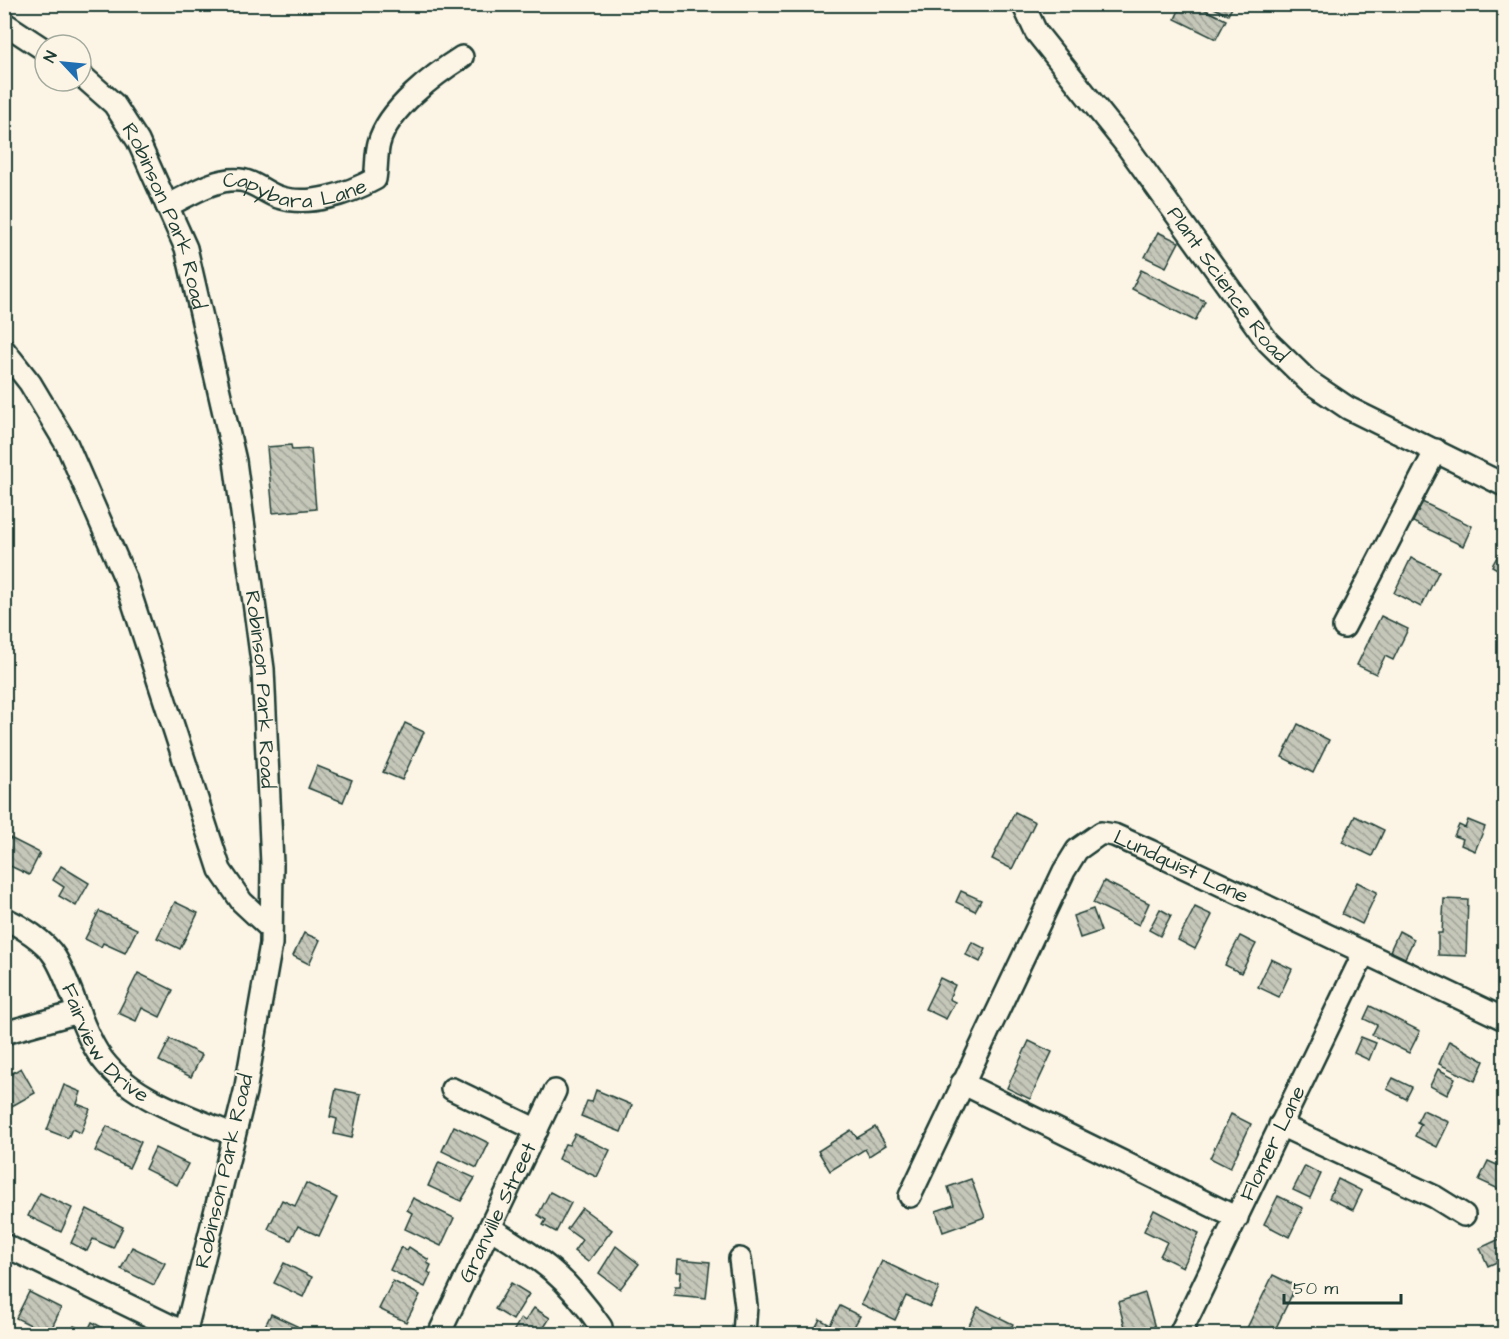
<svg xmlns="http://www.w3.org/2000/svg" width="1509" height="1339" viewBox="0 0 1509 1339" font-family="'Architects Daughter',sans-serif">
<defs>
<pattern id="building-back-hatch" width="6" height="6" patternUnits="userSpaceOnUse" patternTransform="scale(1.5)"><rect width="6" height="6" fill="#c5c7b9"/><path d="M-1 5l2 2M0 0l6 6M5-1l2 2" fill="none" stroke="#9fa397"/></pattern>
</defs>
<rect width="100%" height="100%" fill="#fcf5e5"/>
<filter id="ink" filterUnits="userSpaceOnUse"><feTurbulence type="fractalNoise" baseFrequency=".0167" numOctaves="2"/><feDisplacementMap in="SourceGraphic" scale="12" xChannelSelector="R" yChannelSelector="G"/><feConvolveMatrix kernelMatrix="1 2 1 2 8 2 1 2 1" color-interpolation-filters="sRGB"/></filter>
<g filter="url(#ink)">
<!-- building -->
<g fill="url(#building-back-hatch)" stroke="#1f3d34" stroke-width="1.5">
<path d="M1182,4H1194L1226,20L1216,39L1175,19Z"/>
<path d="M1206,4H1234L1228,15Z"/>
<path d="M1158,232L1179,242L1166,267L1145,257Z"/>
<path d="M1141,270L1205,301L1195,321L1132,289Z"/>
<path d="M291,445L292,450L311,449L316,509L273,513L267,447Z"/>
<path d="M1422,502L1472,526L1463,546L1413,522Z"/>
<path d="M1504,544V573L1492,566Z"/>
<path d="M1411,558L1439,571L1421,607L1394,593Z"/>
<path d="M1381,616L1408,629L1393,660L1385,656L1376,674L1357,665Z"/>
<path d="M405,723L424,732L402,780L383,772Z"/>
<path d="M1298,724L1329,740L1313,773L1282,757Z"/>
<path d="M317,766L352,780L343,802L308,788Z"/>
<path d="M1015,812L1035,822L1012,869L992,859Z"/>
<path d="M1355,816L1384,830L1372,856L1342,842Z"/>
<path d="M1468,820L1485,827L1475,851L1461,845L1463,839L1454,836L1459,825L1465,828Z"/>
<path d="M10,838L40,853L29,875L4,863V849Z"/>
<path d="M61,866L89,883L76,906L59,896L64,887L53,880Z"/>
<path d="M1104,881L1149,903L1139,925L1093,903Z"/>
<path d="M1357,882L1377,892L1362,924L1342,914Z"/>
<path d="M961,891L981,900L975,911L956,902Z"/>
<path d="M1444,899L1468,900L1466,956L1438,955V933H1442Z"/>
<path d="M175,902L198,913L180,949L157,938Z"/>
<path d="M1195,907L1212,915L1195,949L1178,940Z"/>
<path d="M1093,909L1101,931L1080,938L1073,916Z"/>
<path d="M1160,909L1171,915L1160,936L1149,930Z"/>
<path d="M99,911L137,929L125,953L103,943L101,947L85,939Z"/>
<path d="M1399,931L1414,939L1405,958L1390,951Z"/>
<path d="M304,933L320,940L309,964L293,956Z"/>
<path d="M1240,936L1256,944L1241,973L1225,965Z"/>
<path d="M972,942L986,949L980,962L966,955Z"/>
<path d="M1271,959L1292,969L1279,997L1258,987Z"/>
<path d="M138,973L173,990L160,1017L142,1008L136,1021L118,1013Z"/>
<path d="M940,978L955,985L949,999L955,1002L946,1019L925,1009Z"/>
<path d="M1370,1006L1420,1031L1409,1053L1372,1035L1377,1025L1364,1019Z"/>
<path d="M1361,1037L1376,1043L1369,1060L1354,1053Z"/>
<path d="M170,1039L202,1055L191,1077L159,1061Z"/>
<path d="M1029,1041L1052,1052L1030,1099L1007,1088Z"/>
<path d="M1449,1041L1484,1061L1475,1081L1439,1064Z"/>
<path d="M21,1068L35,1093L5,1110L4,1078Z"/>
<path d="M1438,1069L1455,1078L1447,1095L1430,1086Z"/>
<path d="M1393,1078L1412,1087L1406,1099L1387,1089Z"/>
<path d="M64,1085L81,1092L77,1104L90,1109L81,1133L72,1129L68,1138L47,1130Z"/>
<path d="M336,1089L361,1094L352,1138L334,1134L337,1119L330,1117Z"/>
<path d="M596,1090L632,1105L621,1132L581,1116L587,1101L592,1102Z"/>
<path d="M1423,1110L1449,1122L1437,1147L1415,1136L1421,1124L1417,1122Z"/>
<path d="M1231,1114L1251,1124L1230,1168L1210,1158Z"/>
<path d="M107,1126L141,1142L129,1168L95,1151Z"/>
<path d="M454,1126L489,1143L477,1168L442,1151Z"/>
<path d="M875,1127L886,1145L869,1156L865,1149L830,1171L818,1151L851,1130L857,1138Z"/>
<path d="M575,1134L610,1150L597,1177L558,1159L565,1144L569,1145Z"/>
<path d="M155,1148L188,1164L177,1185L145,1169Z"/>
<path d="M1488,1161L1504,1168L1503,1191L1479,1180Z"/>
<path d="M439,1162L475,1178L461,1201L428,1186Z"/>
<path d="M1305,1166L1321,1174L1310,1198L1293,1190Z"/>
<path d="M971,1179L985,1217L943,1232L936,1211L954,1205L948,1187Z"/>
<path d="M1338,1179L1362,1191L1353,1210L1329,1198Z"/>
<path d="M306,1183L337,1198L319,1236L298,1226L291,1240L268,1229L282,1200L295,1206Z"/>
<path d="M550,1192L571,1203L556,1232L543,1225L546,1220L538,1215Z"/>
<path d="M40,1193L72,1208L61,1232L28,1216Z"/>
<path d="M1278,1196L1303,1208L1289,1237L1264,1224Z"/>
<path d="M413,1198L454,1218L441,1246L405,1229L412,1213L407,1210Z"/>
<path d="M582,1208L612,1230L588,1262L574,1251L582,1240L567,1229Z"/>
<path d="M87,1209L123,1227L113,1248L93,1239L87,1251L71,1243Z"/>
<path d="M1154,1210L1199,1233L1183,1267L1160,1256L1167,1242L1144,1231Z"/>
<path d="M1504,1237V1268L1501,1260L1488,1266L1480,1248Z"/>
<path d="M616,1246L639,1264L620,1289L599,1273Z"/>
<path d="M132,1247L165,1263L154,1285L121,1269Z"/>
<path d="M401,1247L407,1250L409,1247L429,1260L427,1263L431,1265L428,1272L431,1274L425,1287L390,1270Z"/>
<path d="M678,1259L710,1262L706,1298L674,1295L675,1286H680L681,1272H677Z"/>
<path d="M882,1261L939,1288L930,1307L906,1296L895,1320L861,1304Z"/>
<path d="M284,1263L312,1277L303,1297L274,1283Z"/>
<path d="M1273,1275L1296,1286L1273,1334H1244Z"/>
<path d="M393,1281L420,1295L406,1322L379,1309Z"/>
<path d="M511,1283L529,1294L513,1320L495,1309Z"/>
<path d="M29,1292L61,1308L49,1334L16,1318Z"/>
<path d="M1145,1293L1155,1328L1127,1334L1118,1302Z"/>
<path d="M840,1306L860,1316L850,1334H812L820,1319L830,1325Z"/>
<path d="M978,1307L1013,1324L1008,1334H965Z"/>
<path d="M534,1308L550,1318L541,1332L546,1334H517L513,1332L521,1318L525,1321Z"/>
<path d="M271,1314L297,1326L293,1334H261Z"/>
<path d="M92,1322L109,1331L108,1334H70L74,1326L87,1332Z"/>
</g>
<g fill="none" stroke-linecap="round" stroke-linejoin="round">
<defs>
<g id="minor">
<path id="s1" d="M1023,4L1036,32L1127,146L1268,342L1308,381L1348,408L1504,485"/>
<path d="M4,23L45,50"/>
<path id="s2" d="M81,75L114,104L138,141L186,248L235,461L263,669L272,864L271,944L245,1092L185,1334"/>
<path id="s3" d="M167,206C188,196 216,177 240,180C253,181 266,193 278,197C308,207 348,194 375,179C377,168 376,154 379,143C388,109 435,74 462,57"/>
<path d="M4,350L30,383L67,445L125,578L220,870L242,902L271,929"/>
<path d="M1344,627L1436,450"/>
<path id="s4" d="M4,918C21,926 45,941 55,957C73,987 79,1024 98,1053C128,1099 187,1115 234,1135"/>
<path d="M4,1033L79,1012"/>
<path d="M962,1083L1237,1218"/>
<path d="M452,1089L537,1130"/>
<path d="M1280,1125L1435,1197L1464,1215"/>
<path id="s5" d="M910,1196L1064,871L1077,850L1101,833L1114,835L1150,851L1504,1019"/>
<path d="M490,1228C542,1260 566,1276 601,1327"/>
<path d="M4,1245L185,1333"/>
<path d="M740,1259L746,1306L744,1334"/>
<path id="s6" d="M439,1334L555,1091"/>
<path id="s7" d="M1180,1334L1364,953"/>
</g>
</defs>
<!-- minor casing -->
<use href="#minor" stroke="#1f3d34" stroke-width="26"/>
<!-- minor -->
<use href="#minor" stroke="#fcf5e5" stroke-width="21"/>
</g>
</g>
<g text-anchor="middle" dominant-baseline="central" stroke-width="4.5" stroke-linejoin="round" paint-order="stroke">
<!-- street labels -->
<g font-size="21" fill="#1f3d34" stroke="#fcf5e5">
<text stroke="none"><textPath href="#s3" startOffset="136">Capybara Lane</textPath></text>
<text stroke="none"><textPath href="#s2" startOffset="168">Robinson Park Road</textPath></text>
<text stroke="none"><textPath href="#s1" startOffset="348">Plant Science Road</textPath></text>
<text stroke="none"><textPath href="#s2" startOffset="654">Robinson Park Road</textPath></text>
<text stroke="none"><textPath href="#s5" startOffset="501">Lundquist Lane</textPath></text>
<text stroke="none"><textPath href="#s4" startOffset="166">Fairview Drive</textPath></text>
<text stroke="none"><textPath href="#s7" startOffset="212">Flomer Lane</textPath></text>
<text transform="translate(224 1171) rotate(-77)">Robinson Park Road</text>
<text stroke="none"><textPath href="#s6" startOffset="135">Granville Street</textPath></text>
</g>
</g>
<!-- margin -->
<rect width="1509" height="1339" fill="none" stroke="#fcf5e5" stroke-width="24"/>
<rect x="12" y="12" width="1485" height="1315" fill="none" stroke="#1f3d34" stroke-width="2" filter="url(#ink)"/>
<!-- north arrow -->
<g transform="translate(63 63) rotate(296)"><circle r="28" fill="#fcf5e5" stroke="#a4ab9e" stroke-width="1.5"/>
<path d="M0-4.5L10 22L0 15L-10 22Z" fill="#1f6fb2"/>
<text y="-9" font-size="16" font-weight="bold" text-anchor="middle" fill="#1f3d34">N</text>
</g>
<!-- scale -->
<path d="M1284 1294v9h117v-9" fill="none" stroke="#1f3d34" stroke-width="3"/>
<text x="1293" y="1294" font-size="18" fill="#1f3d34" stroke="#fcf5e5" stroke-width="4.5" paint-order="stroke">50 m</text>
</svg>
